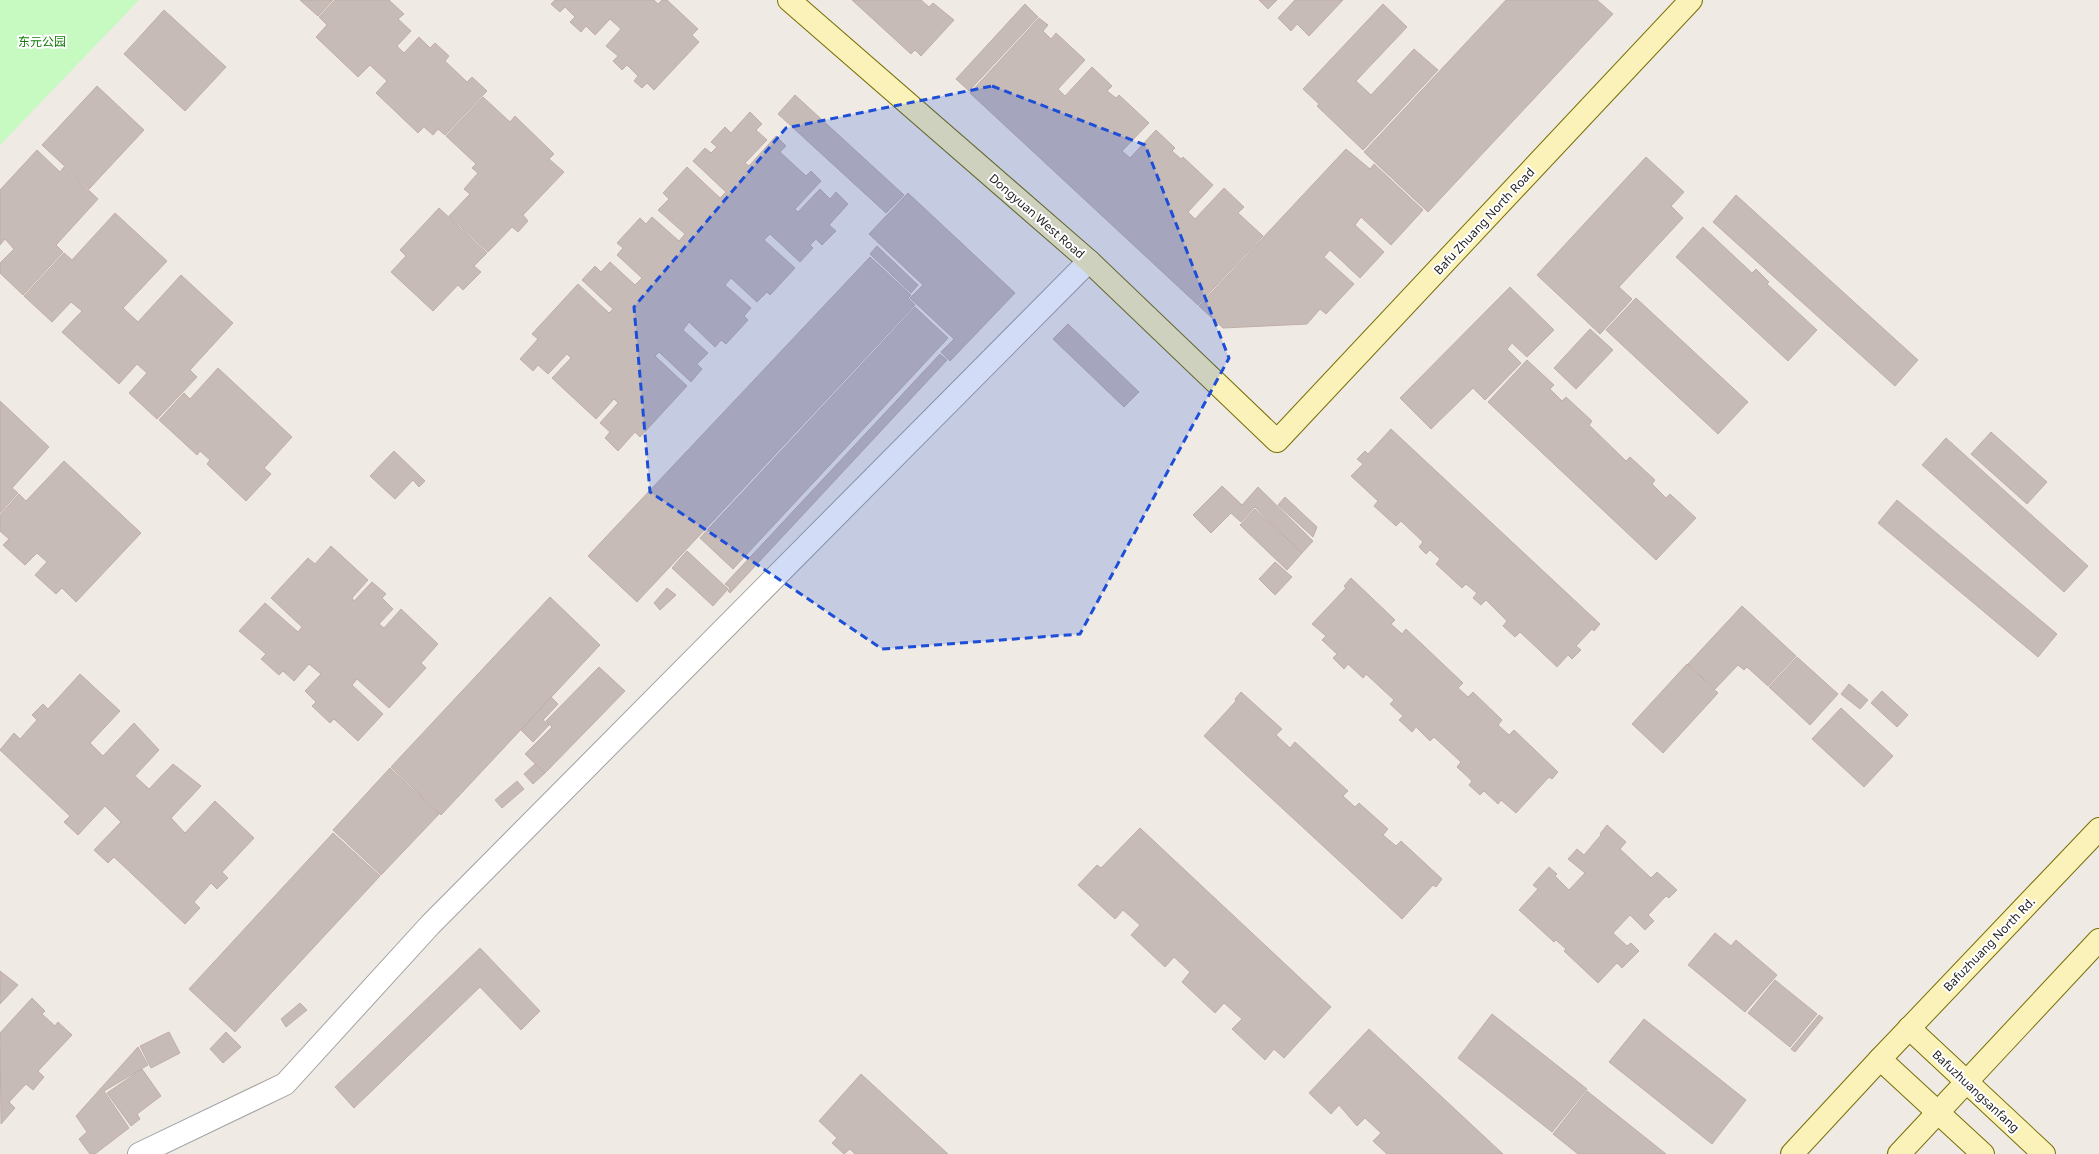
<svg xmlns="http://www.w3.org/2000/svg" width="2099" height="1154" viewBox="0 0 2099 1154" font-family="'Noto Sans','Noto Sans SC',sans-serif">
<rect width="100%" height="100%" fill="#efeae4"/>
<!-- park -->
<path fill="#c6fac1" d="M0,0H139L0,145Z"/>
<!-- building -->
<g fill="#c7bbb8" stroke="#c1aea6">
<path d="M300,0H333L318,16Z"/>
<path d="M335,0H389L404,14L398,19L411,31L397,46L404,53L419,37L430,48L435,43L449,56L445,61L467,82L472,77L487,91L445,135L438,129L433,135L424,127L418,133L376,93L387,81L370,65L358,77L316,37L327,25L319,17Z"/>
<path d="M555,0H654L658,4L662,0H667L698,29L692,35L699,42L654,90L647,83L642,88L634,81L638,76L627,65L622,70L613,61L618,56L606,46L621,29L610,19L595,35L586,26L581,32L570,22L575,17L565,7L560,12L551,4Z"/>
<path d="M852,0H921L929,7L933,3L954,20L921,56L915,50L911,54Z"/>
<path d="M1259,0H1277L1268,9Z"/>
<path d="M1295,0H1343L1309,36L1297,24L1291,31L1278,18Z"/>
<path d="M1506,0H1597L1613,14L1428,212L1364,152Z"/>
<path d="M1025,4L1038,17L969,91L956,79Z"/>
<path d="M1383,4L1407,27L1356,81L1371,95L1414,49L1438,70L1363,150L1317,106L1319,104L1303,89Z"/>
<path d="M164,10L226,67L185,111L124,54Z"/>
<path d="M1039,18L1048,25L1043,31L1051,39L1056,33L1085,60L1058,89L1065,96L1092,67L1112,86L1107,91L1116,98L1119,95L1149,123L1122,151L1130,158L1156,130L1175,148L1172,151L1181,159L1183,157L1213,185L1188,212L1195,219L1224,188L1244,207L1238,213L1263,236L1198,305L970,93Z"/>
<path d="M97,86L144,130L89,189L42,145Z"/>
<path d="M795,95L904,195L886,213L778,114Z"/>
<path d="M483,97L510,122L515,116L554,154L549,159L564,172L523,215L528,221L518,232L512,227L488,252L449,216L470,194L464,189L478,173L472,168L476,164L446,136Z"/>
<path d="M750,112L762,124L756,130L767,140L745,163L749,166L776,136L786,146L780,152L806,176L811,171L821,181L795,209L798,212L820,189L830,199L836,192L848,204L829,225L836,231L822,245L816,239L810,245L813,248L800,262L770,234L764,240L795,268L770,295L767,292L757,302L731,278L725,285L751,308L744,316L748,320L726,344L721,340L715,347L689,322L683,330L708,353L697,364L702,369L691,382L659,352L655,356L687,386L640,437L635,432L618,451L605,438L610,432L600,423L618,403L614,399L596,419L552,378L571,358L567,354L548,374L538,365L533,371L520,359L538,339L532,334L578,284L609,313L613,309L582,280L595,266L601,272L610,262L635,285L642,278L617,255L623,248L617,243L640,218L646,224L652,217L679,241L685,234L658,210L669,199L663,193L687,167L720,198L726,192L693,161L705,148L711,153L717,147L711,142L725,127L731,133Z"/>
<path d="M1346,149L1370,169L1374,164L1423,210L1391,245L1361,217L1355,225L1384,252L1360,278L1330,250L1324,257L1354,284L1326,314L1320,309L1307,324L1223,328L1199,306Z"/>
<path d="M37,150L60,172L64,167L98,199L56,245L63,252L23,295L0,273V263L14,249L5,239L0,245V190Z"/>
<path d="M1646,157L1684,192L1671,206L1683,218L1619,287L1632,299L1600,334L1537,275Z"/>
<path d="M908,193L1015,293L950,361L941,352L954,339L910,298L923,285L869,234Z"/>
<path d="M1736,195L1918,360L1895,386L1713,222Z"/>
<path d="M439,208L487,253L474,266L481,272L463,290L458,285L433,311L391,272L406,256L400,250Z"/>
<path d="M115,213L167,261L123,308L138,322L181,275L233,323L190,370L197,377L157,419L129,393L147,373L137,364L119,384L62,332L82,311L71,302L52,322L24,296L64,253L72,260Z"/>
<path d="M1703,227L1752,273L1756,269L1769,282L1767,284L1817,330L1788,361L1676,257Z"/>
<path d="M877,246L918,285L911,293L870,254Z"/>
<path d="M870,257L911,295L908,298L915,305L637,602L588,556Z"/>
<path d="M1510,287L1554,330L1527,357L1512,343L1507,349L1521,363L1485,400L1473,388L1431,429L1400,398Z"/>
<path d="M1636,298L1748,402L1718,434L1606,330Z"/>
<path d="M915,307L948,338L733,569L700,538Z"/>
<path d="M1068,324L1139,392L1124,407L1053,339Z"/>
<path d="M1590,329L1613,350L1576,389L1554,368Z"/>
<path d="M940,354L947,360L730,593L728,591L730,588L725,584Z"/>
<path d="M1527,360L1554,385L1550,389L1562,401L1566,397L1592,421L1589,425L1626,461L1630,457L1655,480L1652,484L1666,498L1670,494L1696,518L1656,560L1488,402Z"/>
<path d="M218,368L292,437L264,468L271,474L246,501L207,464L210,460L200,451L197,455L159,420L184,393L190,399Z"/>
<path d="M0,401L49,447L12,488L18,493L0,513Z"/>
<path d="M1391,429L1600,624L1594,631L1592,629L1576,646L1581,650L1572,659L1568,655L1557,667L1520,632L1515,637L1503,626L1507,621L1486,600L1481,605L1473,598L1477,593L1466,584L1462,588L1436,564L1440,559L1430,550L1426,554L1419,547L1423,542L1401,521L1396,526L1374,506L1378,501L1351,476L1363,464L1357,459L1365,451L1368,454Z"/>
<path d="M1991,432L2047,482L2027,504L1971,454Z"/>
<path d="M1946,438L2088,566L2064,592L1922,465Z"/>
<path d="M394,451L425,481L419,487L413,480L395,499L370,476Z"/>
<path d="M64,461L141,533L76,602L62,588L56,594L35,575L47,562L37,553L25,565L3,545L9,539L0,531V515L19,494L26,501Z"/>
<path d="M1222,486L1242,505L1258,487L1313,541L1302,553L1255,507L1241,522L1231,513L1211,533L1193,515Z"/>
<path d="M1285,497L1317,527L1313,537L1278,505Z"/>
<path d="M1897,500L2057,634L2038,657L1878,523Z"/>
<path d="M1255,509L1302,553L1287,570L1240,525Z"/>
<path d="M331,546L368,580L352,598L354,601L372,582L386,594L382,598L393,609L379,624L384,628L401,609L438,644L421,663L426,668L389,708L357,679L352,685L383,714L358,741L334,719L330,723L312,706L316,702L305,691L321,674L309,664L294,681L283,671L279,675L261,659L266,654L239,631L265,603L298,632L302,627L271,598L308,558L315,564Z"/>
<path d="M687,551L728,589L713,606L672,568Z"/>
<path d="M1275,562L1292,577L1275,595L1259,579Z"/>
<path d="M1351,578L1395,620L1391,624L1402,634L1406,629L1463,683L1458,688L1468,697L1473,692L1502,720L1498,725L1509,735L1514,730L1558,772L1552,779L1549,777L1516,813L1501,800L1498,804L1484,791L1480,795L1469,785L1472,781L1457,767L1461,762L1434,737L1430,741L1416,727L1412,732L1399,720L1403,716L1390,704L1394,700L1366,674L1363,678L1348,664L1344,669L1333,658L1337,654L1322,640L1326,636L1312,624L1346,588L1344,586Z"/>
<path d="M667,588L676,595L660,610L654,603Z"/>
<path d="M550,597L600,645L441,815L391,767Z"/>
<path d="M1742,606L1796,656L1768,686L1747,667L1744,670L1738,665L1715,689L1688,664Z"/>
<path d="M1797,657L1838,694L1810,725L1769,687Z"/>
<path d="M1687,664L1718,693L1663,753L1632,724Z"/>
<path d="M599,667L625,691L545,773L525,754L552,727L546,721Z"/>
<path d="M80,674L120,711L90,743L103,756L134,723L159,750L135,776L149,789L173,764L201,786L171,818L185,833L215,801L254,838L222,872L228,878L217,889L211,883L194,902L200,908L185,924L114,857L108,863L94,850L121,822L105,806L78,835L64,822L70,816L0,750L14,733L20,739L37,720L32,715L43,704L48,709Z"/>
<path d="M1849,684L1868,700L1860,709L1841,694Z"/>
<path d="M1882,691L1908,715L1897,727L1871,703Z"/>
<path d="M1241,692L1282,729L1276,735L1290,748L1295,742L1348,791L1343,796L1355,807L1359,803L1388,829L1383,835L1396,846L1401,841L1442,879L1436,887L1433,885L1402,919L1204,736L1236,701L1235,699Z"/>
<path d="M551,697L558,704L543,720L549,725L533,742L521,730Z"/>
<path d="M1841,708L1893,756L1864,787L1812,739Z"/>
<path d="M535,764L545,773L533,784L524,774Z"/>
<path d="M390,768L439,814L381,875L333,830Z"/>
<path d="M517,781L524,789L502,808L495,800Z"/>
<path d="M1607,825L1626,842L1620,849L1651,878L1657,872L1677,890L1669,898L1666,896L1648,915L1654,921L1645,930L1630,915L1613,933L1627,946L1631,943L1639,951L1622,968L1617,963L1598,983L1564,951L1566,949L1556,940L1554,942L1519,910L1538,889L1533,885L1549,867L1557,874L1555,876L1569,890L1585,873L1568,859L1577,849L1584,855L1601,835L1600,834Z"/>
<path d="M1140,828L1331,1007L1284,1058L1274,1049L1265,1060L1232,1029L1242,1019L1224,1003L1215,1013L1182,982L1190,972L1174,957L1165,967L1131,935L1140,925L1123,910L1115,919L1078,885L1097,865L1101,868Z"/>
<path d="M333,833L380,876L235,1032L189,989Z"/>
<path d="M1715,933L1731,946L1736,940L1777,975L1745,1012L1688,965Z"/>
<path d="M480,948L540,1011L521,1030L480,987L354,1108L335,1087Z"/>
<path d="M0,971L18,985L0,1004Z"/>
<path d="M1775,980L1817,1014L1790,1047L1748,1013Z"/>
<path d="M32,998L45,1011L42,1014L55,1026L58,1022L72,1035L38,1071L44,1077L33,1090L26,1084L9,1102L15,1108L1,1124L0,1033Z"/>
<path d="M300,1003L307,1010L286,1027L281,1019Z"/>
<path d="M1492,1014L1587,1089L1552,1132L1458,1058Z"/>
<path d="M1819,1015L1823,1018L1795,1052L1791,1049Z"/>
<path d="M1644,1019L1746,1100L1712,1144L1609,1062Z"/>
<path d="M1369,1029L1503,1154H1387L1373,1141L1381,1133L1365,1118L1357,1126L1339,1105L1331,1114L1309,1093Z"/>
<path d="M169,1032L180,1053L151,1068L140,1046Z"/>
<path d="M226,1032L241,1047L223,1063L210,1049Z"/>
<path d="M138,1047L148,1065L104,1091L129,1128L95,1154H90L79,1139L87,1132L76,1116Z"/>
<path d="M142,1069L161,1096L137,1114L140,1119L131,1126L107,1093Z"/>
<path d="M861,1074L948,1154H855L850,1149L844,1154L832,1143L837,1138L819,1121Z"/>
<path d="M1587,1091L1666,1154H1578L1553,1134Z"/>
</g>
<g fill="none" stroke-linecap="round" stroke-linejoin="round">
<defs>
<path id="street" d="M139,1154L285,1084L430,925L1089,261"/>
<g id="secondary">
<path d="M789,0L1089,261L1277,441L1691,0"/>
<path d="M1909,1028L2044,1154"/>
<path d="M1880,1059L1983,1154"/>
<path d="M1792,1154L1880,1059L2099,829"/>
<path d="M1899,1154L2099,940"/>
</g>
</defs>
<!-- street casing -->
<use href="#street" stroke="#a2a2a2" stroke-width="24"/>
<!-- secondary casing -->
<use href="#secondary" stroke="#776f04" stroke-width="24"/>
<!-- street -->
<use href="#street" stroke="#fff" stroke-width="22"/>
<!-- secondary -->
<use href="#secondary" stroke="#faf2b8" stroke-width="22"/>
</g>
<!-- marked area -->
<path fill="#1d4ed8" fill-opacity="0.2" stroke="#1d4ed8" stroke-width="3" stroke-dasharray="8 5" stroke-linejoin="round" d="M992,86L1145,145L1229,358L1080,634L882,649L650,492L634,307L786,128Z"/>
<g text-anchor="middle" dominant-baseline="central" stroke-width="4" stroke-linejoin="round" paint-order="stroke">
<!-- park labels -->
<g font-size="12" fill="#157e0b" stroke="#fff">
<text x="42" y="41">东元公园</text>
</g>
<!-- street labels -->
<g font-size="12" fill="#1e1e1e" stroke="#fff">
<text transform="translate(1037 216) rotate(41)">Dongyuan West Road</text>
<text transform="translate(1484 221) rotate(-47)">Bafu Zhuang North Road</text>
<text transform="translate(1989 944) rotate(-46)">Bafuzhuang North Rd.</text>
<text transform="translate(1976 1091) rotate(43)">Bafuzhuangsanfang</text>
</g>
</g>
</svg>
